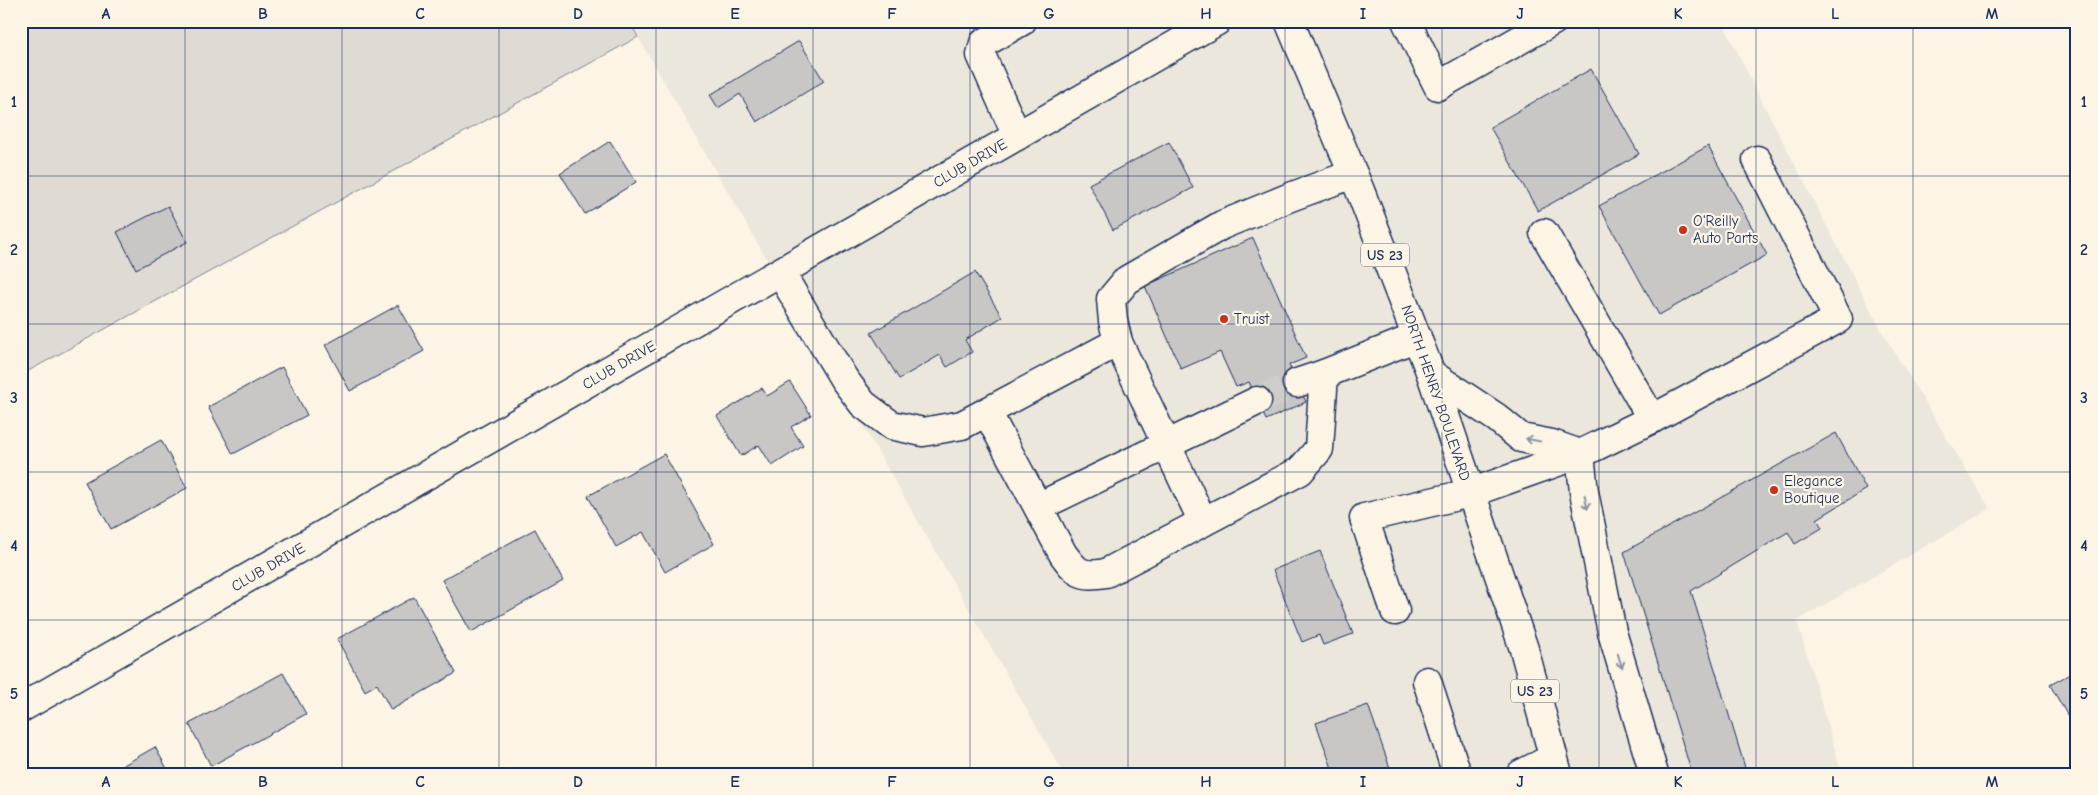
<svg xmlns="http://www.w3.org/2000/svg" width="2098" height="795" viewBox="0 0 2098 795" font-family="'Comic Neue',sans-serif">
<rect width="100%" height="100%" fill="#fcf5e5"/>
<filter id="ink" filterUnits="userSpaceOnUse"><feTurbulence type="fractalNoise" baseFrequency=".02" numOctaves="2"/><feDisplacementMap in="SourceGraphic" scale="10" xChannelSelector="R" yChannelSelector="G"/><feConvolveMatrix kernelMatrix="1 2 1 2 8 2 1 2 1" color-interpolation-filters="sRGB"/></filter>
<g filter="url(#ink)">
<!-- built -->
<path fill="#ece7dc" d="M629,21H1722L1759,96L1884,335L1990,509L1797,621L1842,774H1064Z"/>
<!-- green -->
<path fill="#dfdbd4" stroke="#7d8599" d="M21,21H629L638,37L21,375Z"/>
<!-- building -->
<g fill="#c8c7c6" stroke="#1b2f5e">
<path d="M799,41L824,81L757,122L740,94L718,108L710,95Z"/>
<path d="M1591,69L1639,154L1538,211L1490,127Z"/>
<path d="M610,141L636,182L585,214L560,173Z"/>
<path d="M1169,142L1193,188L1113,230L1089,184Z"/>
<path d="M1708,146L1767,255L1659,315L1599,206Z"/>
<path d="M168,206L187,242L136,269L117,232Z"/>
<path d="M1253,238L1306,358L1289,365L1306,402L1266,420L1249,382L1236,387L1220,352L1181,369L1145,286Z"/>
<path d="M975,272L1002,317L965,340L972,352L947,367L940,355L899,379L871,333Z"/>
<path d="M398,305L424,351L350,391L325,345Z"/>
<path d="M282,367L307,415L233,454L208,407Z"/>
<path d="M790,382L811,415L791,427L803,446L772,466L759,445L741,456L717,416L762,388L767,396Z"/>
<path d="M1836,433L1866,489L1817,519L1822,528L1795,544L1788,532L1691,591L1747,774H1692L1624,552Z"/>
<path d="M161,440L187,488L111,529L85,482Z"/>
<path d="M664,454L714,544L665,572L643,532L616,547L588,496Z"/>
<path d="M535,529L563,581L471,632L442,580Z"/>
<path d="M1320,551L1353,634L1323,645L1319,635L1302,642L1273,570Z"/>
<path d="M414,597L456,673L391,710L377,684L365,691L337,639Z"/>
<path d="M2077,670V714L2069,718L2050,685Z"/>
<path d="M283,673L306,714L211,766L189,724Z"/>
<path d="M1368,705L1392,774H1334L1316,723Z"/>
<path d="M155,747L170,774H108Z"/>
</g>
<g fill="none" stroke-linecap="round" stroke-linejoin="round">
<!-- minor-tunnel -->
<path stroke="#cfcdca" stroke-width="28" stroke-dasharray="28 14" stroke-linecap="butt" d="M1257,401L1297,383"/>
<defs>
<g id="minor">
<path d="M1406,21L1438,86L1553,21"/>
<path d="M1017,136L981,55L984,43L1022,21"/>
<path d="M1544,233L1652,419"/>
<path d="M780,272L844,379L863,404L891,425L923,432L962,425L1118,342L1113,321L1111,299L1127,280L1222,225L1293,196L1353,174"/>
<path d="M1118,342L1203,522"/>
<path d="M1431,374L1497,418L1521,438L1552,444L1580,454L1584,492L1612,632L1654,774"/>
<path d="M1297,383L1324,374"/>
<path d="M987,412L1063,554C1077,573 1080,577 1106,573L1300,471L1319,449L1324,374L1417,337"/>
<path d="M1038,507L1257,401"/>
<path d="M1395,611L1364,518L1470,493L1580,454L1652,419L1838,319L1757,160"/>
<path d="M1427,681L1457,774"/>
<path d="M21,708L1217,21"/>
<path d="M1521,774L1553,758"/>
</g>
<path id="highway" d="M1289,21L1361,193L1431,374L1524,649L1558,774"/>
</defs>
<!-- minor casing -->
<use href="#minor" stroke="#1b2f5e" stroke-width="31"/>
<!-- highway casing -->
<use href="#highway" stroke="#1b2f5e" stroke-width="31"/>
<!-- minor -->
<use href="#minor" stroke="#fcf5e5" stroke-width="28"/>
<!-- highway -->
<use href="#highway" stroke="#fcf5e5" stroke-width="28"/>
</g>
<!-- one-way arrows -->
<defs><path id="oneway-shaft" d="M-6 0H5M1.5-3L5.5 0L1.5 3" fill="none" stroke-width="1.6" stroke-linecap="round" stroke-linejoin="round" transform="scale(1.25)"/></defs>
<g stroke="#8c92a2">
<use href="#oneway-shaft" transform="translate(1533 440) rotate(-169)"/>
<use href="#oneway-shaft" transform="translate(1586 502) rotate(79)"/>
<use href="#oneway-shaft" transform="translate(1620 661) rotate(73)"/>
</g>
</g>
<!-- grid -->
<path fill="none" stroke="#1b2f5e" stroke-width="1" stroke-opacity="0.55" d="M185,21V774M342,21V774M499,21V774M656,21V774M813,21V774M970,21V774M1128,21V774M1285,21V774M1442,21V774M1599,21V774M1756,21V774M1913,21V774M21,176H2077M21,324H2077M21,472H2077M21,620H2077"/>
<!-- markers -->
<g fill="#c8321e" stroke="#fcf5e5" stroke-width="2">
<circle cx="1683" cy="230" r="5"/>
<circle cx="1224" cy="319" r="5"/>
<circle cx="1774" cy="490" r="5"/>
</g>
<g text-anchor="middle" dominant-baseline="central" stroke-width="4.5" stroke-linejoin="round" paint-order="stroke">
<!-- shield labels -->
<g fill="#fcf5e5" stroke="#5e6a86" stroke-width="1">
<rect x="1361" y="243.5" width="48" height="23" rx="4"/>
<rect x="1511" y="679.5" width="48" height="23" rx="4"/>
</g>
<g font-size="14" font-weight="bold" fill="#1b2f5e">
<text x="1385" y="255">US 23</text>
<text x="1535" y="691">US 23</text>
</g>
<!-- street labels -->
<g font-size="15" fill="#1b2f5e" stroke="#fcf5e5">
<text transform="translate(970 163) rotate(-30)">CLUB DRIVE</text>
<text transform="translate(619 365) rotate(-30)">CLUB DRIVE</text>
<text transform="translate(1436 393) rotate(71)">NORTH HENRY BOULEVARD</text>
<text transform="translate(268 567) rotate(-30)">CLUB DRIVE</text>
</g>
<!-- poi labels -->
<g font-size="15" fill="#1b2f5e" stroke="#fcf5e5" text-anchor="start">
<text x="1693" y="221">O'Reilly<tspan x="1693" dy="17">Auto Parts</tspan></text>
<text x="1234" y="319">Truist</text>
<text x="1784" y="481">Elegance<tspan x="1784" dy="17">Boutique</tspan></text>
</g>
</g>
<!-- margin -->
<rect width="2098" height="795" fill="none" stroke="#fcf5e5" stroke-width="55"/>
<rect x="28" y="28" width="2042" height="740" fill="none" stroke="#1b2f5e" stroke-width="2"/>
<g font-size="16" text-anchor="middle" font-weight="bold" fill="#1b2f5e">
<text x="106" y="19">A</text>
<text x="263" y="19">B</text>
<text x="420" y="19">C</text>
<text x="578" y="19">D</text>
<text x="735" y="19">E</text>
<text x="892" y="19">F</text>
<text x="1049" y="19">G</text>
<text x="1206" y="19">H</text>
<text x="1363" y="19">I</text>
<text x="1520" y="19">J</text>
<text x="1678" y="19">K</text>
<text x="1835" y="19">L</text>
<text x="1992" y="19">M</text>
<text x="14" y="107">1</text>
<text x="2084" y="107">1</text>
<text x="14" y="255">2</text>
<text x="2084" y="255">2</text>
<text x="14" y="403">3</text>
<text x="2084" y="403">3</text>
<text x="14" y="551">4</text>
<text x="2084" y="551">4</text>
<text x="14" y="699">5</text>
<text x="2084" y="699">5</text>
<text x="106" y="787">A</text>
<text x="263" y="787">B</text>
<text x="420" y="787">C</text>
<text x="578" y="787">D</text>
<text x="735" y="787">E</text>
<text x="892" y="787">F</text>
<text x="1049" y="787">G</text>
<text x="1206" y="787">H</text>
<text x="1363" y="787">I</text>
<text x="1520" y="787">J</text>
<text x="1678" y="787">K</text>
<text x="1835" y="787">L</text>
<text x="1992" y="787">M</text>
</g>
</svg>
